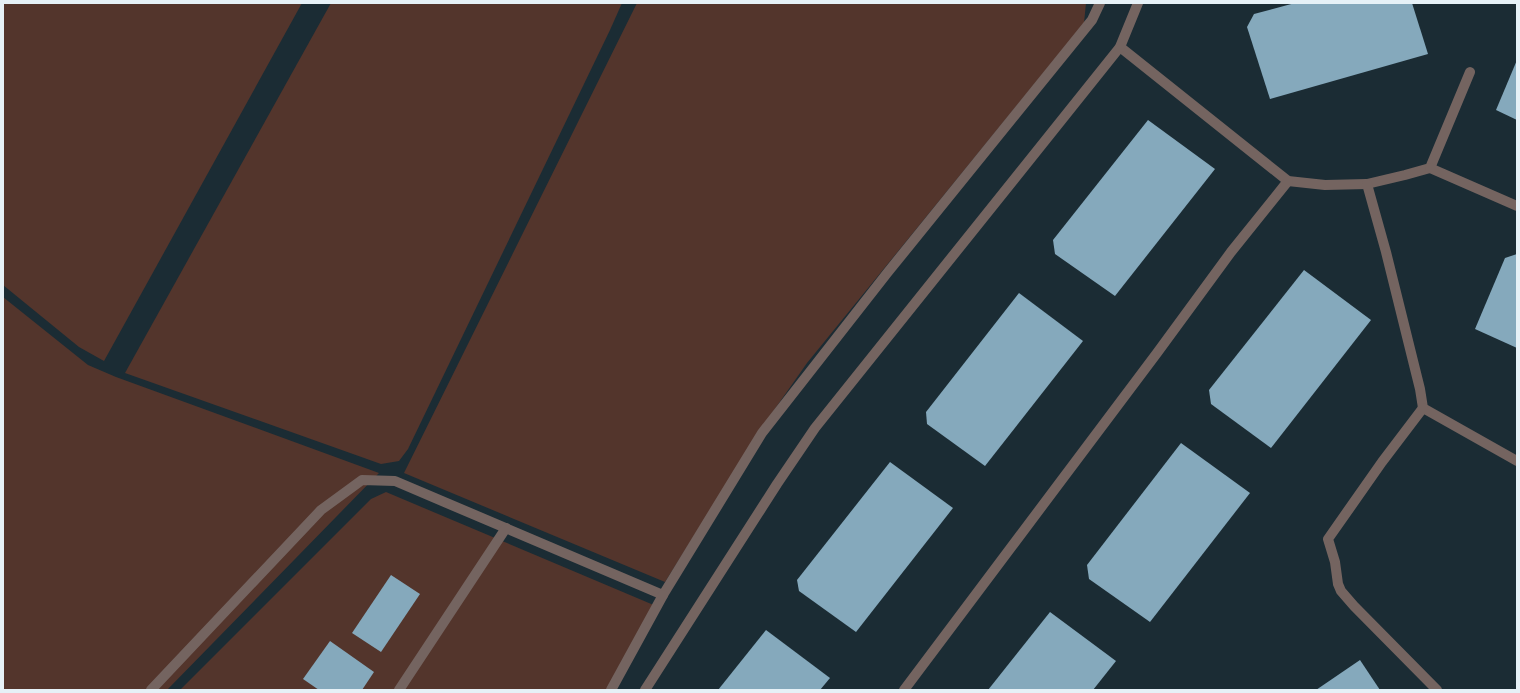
<svg xmlns="http://www.w3.org/2000/svg" width="1520" height="693" viewBox="0 0 1520 693" font-family="'Noto Serif',serif">
<rect width="100%" height="100%" fill="#1b2c34"/>
<!-- green -->
<g fill="#53352c">
<path d="M3,3H302L104,361L79,347L3,285Z"/>
<path d="M331,3H622L610,30L408,449L399,461L381,464L125,373Z"/>
<path d="M637,3H1086L1084,23L807,363L765,423L665,582L404,473Z"/>
<path d="M3,297L88,365L116,377L379,473L167,690H3Z"/>
<path d="M386,492L656,606L613,690H180L371,499Z"/>
</g>
<!-- building -->
<g fill="#85a9bc">
<path d="M1295,3H1412L1428,54L1270,99L1247,27L1254,14Z"/>
<path d="M1517,60V120L1496,110Z"/>
<path d="M1148,120L1215,169L1115,296L1055,254L1053,240Z"/>
<path d="M1517,254V348L1475,329L1505,258Z"/>
<path d="M1304,270L1371,320L1271,448L1211,404L1209,390Z"/>
<path d="M1019,293L1083,341L985,466L927,424L926,412Z"/>
<path d="M1181,443L1250,493L1150,622L1089,579L1087,565Z"/>
<path d="M890,462L953,508L856,632L799,591L797,580Z"/>
<path d="M391,575L420,594L381,652L352,633Z"/>
<path d="M1050,612L1116,661L1093,690H988Z"/>
<path d="M766,630L830,678L820,690H718Z"/>
<path d="M330,641L374,672L362,690H319L303,679Z"/>
<path d="M1360,660L1380,690H1316Z"/>
</g>
<g fill="none" stroke-linecap="round" stroke-linejoin="round">
<!-- service -->
<g stroke="#746460" stroke-width="10">
<path d="M1120,47L1288,181L1325,185L1367,184L1405,175L1430,168L1470,72"/>
<path d="M1430,168L1517,206"/>
<path d="M1367,184L1386,252L1420,389L1423,408L1517,461"/>
<path d="M1423,408L1382,462L1328,539L1335,562L1338,584L1341,591L1354,606L1437,690"/>
<path d="M151,690L321,510L362,480L395,481L663,595L762,433L888,272L1092,20L1100,3"/>
<path d="M399,690L506,528"/>
<path d="M611,690L663,595"/>
<path d="M645,690L777,484L815,428L1120,47L1138,3"/>
<path d="M904,690L1157,353L1231,252L1288,181"/>
</g>
</g>
<!-- border -->
<rect width="1520" height="693" fill="none" stroke="#e6f1f7" stroke-width="8"/>
</svg>
